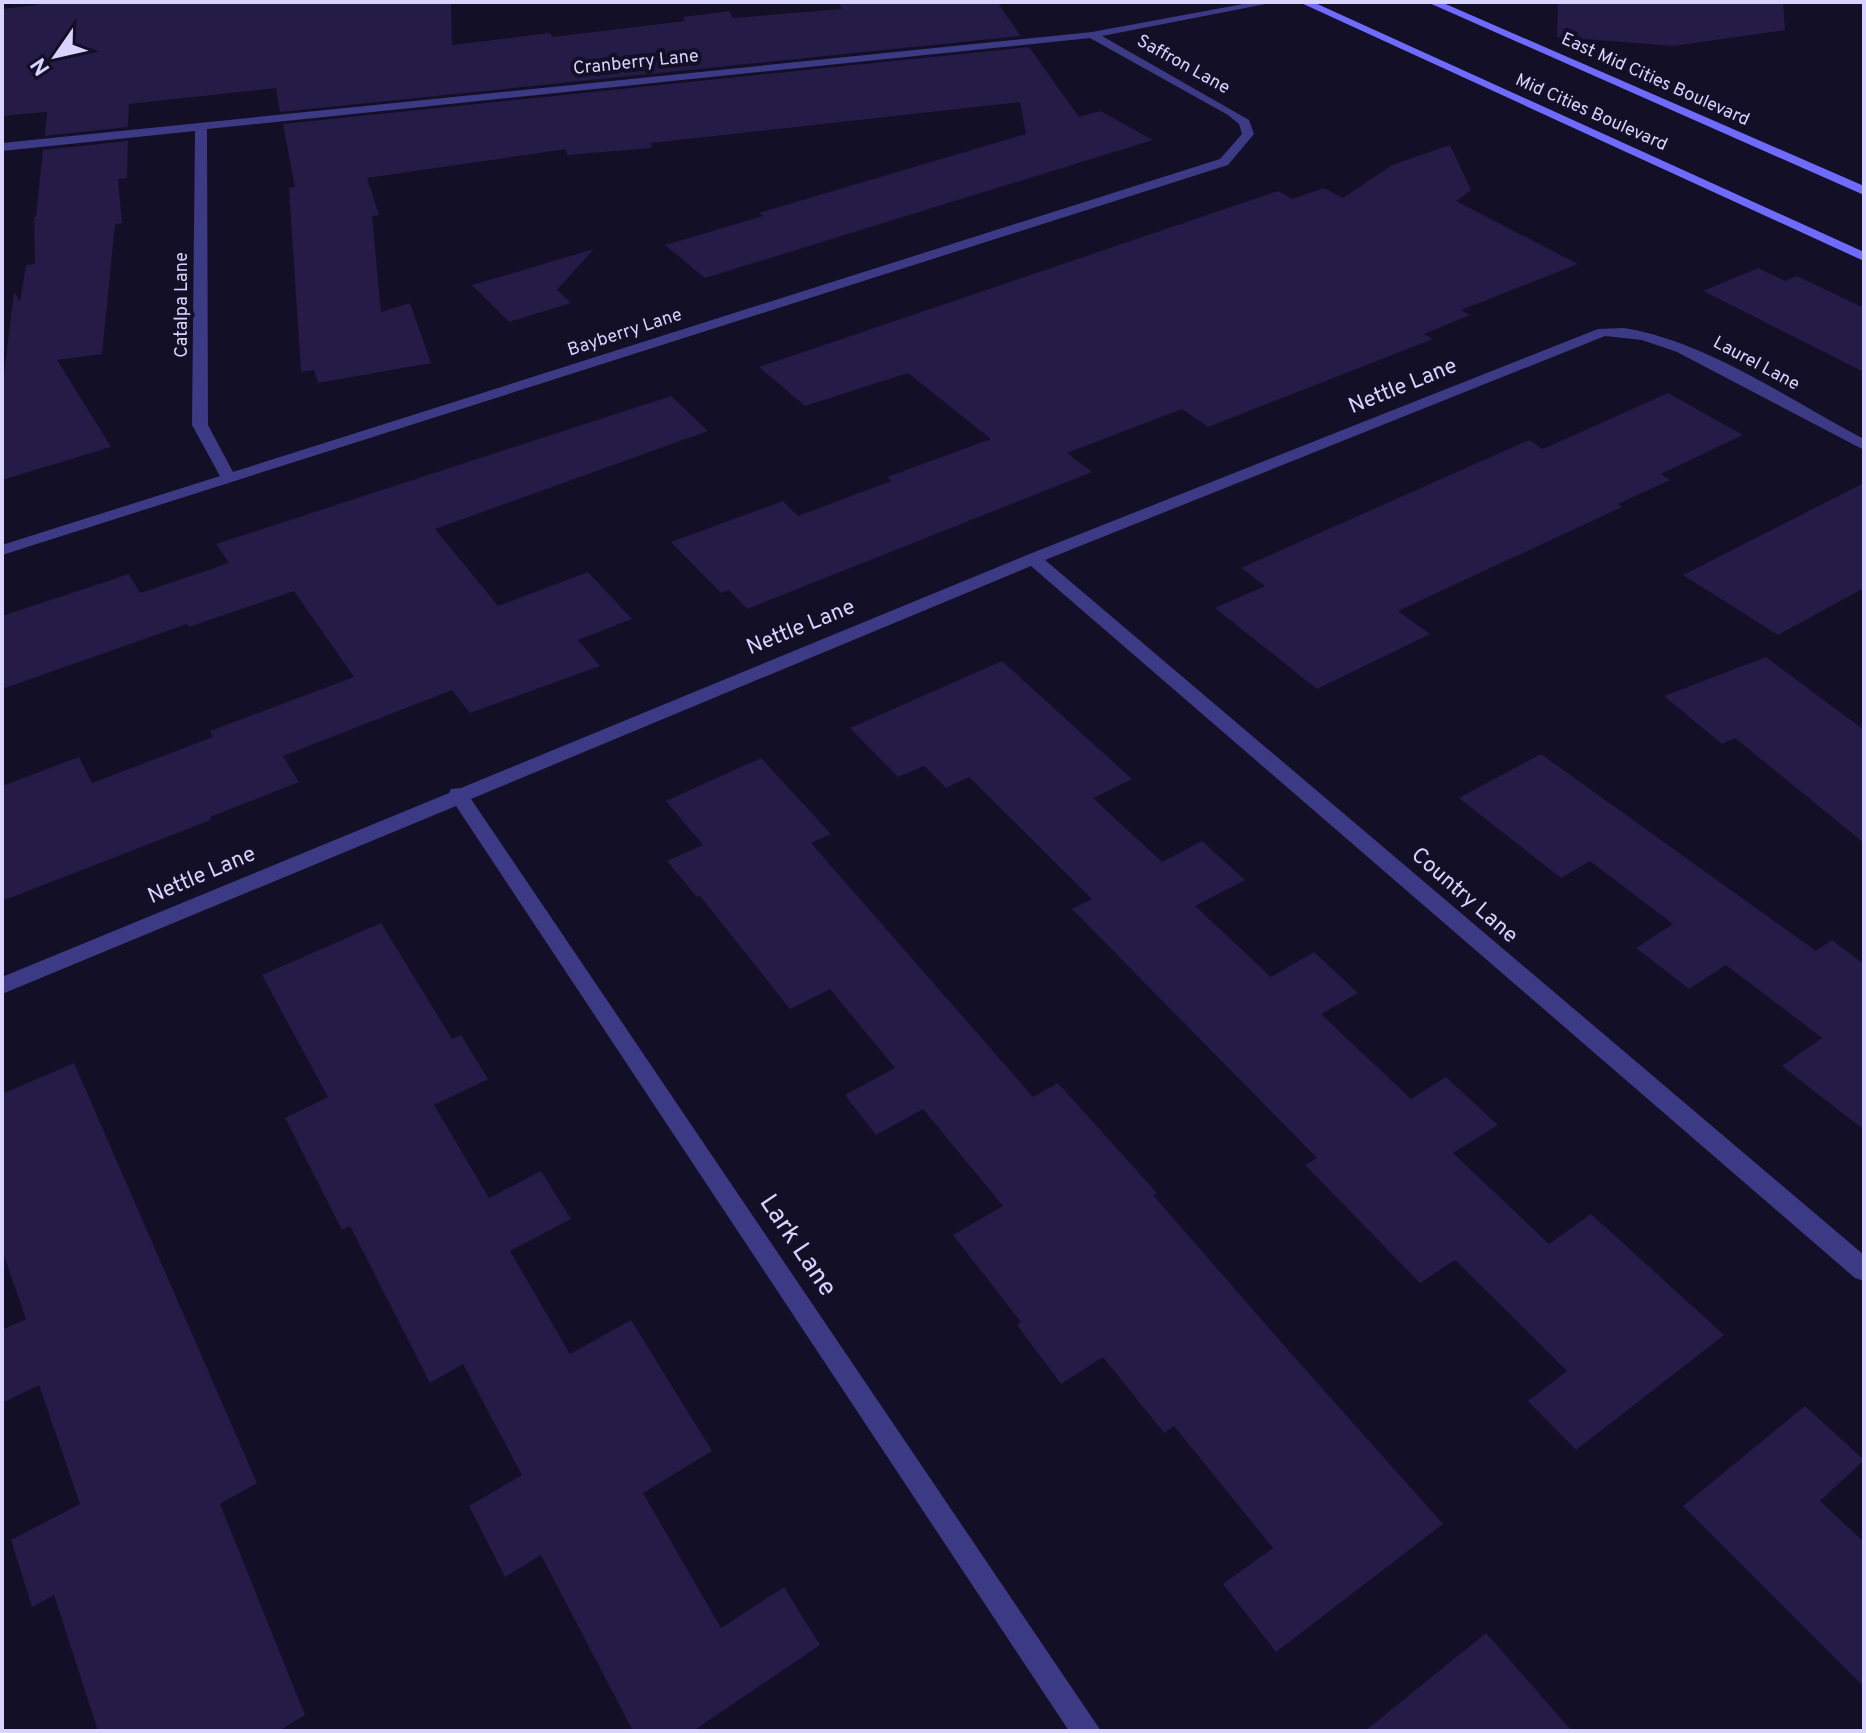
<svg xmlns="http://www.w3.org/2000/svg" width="1866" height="1733" viewBox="0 0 1866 1733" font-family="Overpass,sans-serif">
<rect width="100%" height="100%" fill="#130f26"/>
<!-- building -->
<g fill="#241b47">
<path d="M37,2H451L452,45L550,33L552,37L685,21L683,17L729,11L733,18L842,9L838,2H997L1021,36L280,112L276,88L129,104L128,127L45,136L47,112L2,116V9L37,5Z"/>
<path d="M1558,2H1783L1785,30L1674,46L1557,37Z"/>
<path d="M1029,47L1079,117L1100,111L1153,140L705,278L665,245L763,216L759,213L1026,134L1020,102L651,143L652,148L567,155L566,149L367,178L379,215L372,216L381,312L410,303L431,363L318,383L314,370L301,372L289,188L295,187L283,124Z"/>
<path d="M128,141L127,178L118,179L122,223L115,224L102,354L57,360L111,447L2,480V391L14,292L20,302L26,265L35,264L34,217H36L43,150Z"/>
<path d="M1450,145L1471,190L1456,201L1578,264L1461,310L1470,315L1424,334L1433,339L1208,427L1182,409L1067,453L1092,472L747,609L729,590L721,593L671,542L783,501L798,516L891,481L887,477L991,439L908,373L805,406L759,367L1278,191L1292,199L1324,188L1343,198L1392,165Z"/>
<path d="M594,249L557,290L571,303L509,322L472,285Z"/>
<path d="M1758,268L1785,281L1797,276L1864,308V372L1703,291Z"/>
<path d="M1668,393L1743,435L1661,474L1670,480L1618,504L1622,507L1398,611L1430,634L1317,689L1215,608L1265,586L1241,568L1529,440L1543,449Z"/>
<path d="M671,396L708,431L435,529L498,606L588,572L632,619L578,640L600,666L470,713L452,690L283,756L299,782L210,817L211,820L2,901V786L79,757L92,783L213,737L210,731L354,677L294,591L189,627L187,624L2,689V616L129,574L140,593L229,563L216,544Z"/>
<path d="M1864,483V588L1778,635L1683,575Z"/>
<path d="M1766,657L1864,730V843L1735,738L1722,744L1664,696Z"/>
<path d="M1002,661L1132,779L1093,798L1162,862L1202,841L1245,880L1195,906L1271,977L1314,952L1358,993L1321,1014L1411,1099L1446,1077L1498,1125L1453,1153L1549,1244L1591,1214L1724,1335L1576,1450L1528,1401L1567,1371L1455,1260L1420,1283L1305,1165L1317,1158L1072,909L1092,899L969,777L946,788L924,766L898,777L850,728Z"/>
<path d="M1541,754L1816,951L1832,940L1864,964V1130L1782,1066L1822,1038L1726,965L1689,989L1636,948L1673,924L1590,861L1561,878L1459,798Z"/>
<path d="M761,758L831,834L811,843L1033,1097L1058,1083L1157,1193L1153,1195L1288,1350L1443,1524L1276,1652L1223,1584L1273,1548L1174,1426L1164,1433L1103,1357L1061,1384L1017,1325L1021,1322L953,1235L1003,1206L923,1109L876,1135L845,1095L895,1068L830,989L790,1009L700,896L697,897L667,861L703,845L666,801Z"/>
<path d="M381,923L452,1039L461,1035L488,1079L434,1105L489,1198L541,1171L571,1219L510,1251L570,1354L631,1320L712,1451L643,1493L721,1628L784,1587L820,1645L693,1731H633L541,1555L505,1577L469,1506L522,1475L463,1364L430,1383L350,1226L342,1230L285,1118L328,1097L262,975Z"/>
<path d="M74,1063L257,1483L220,1504L305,1715L279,1731H98L54,1595L32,1607L11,1540L80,1504L39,1385L2,1403V1330L26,1319L2,1250V1094Z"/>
<path d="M1805,1406L1864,1460L1820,1501L1864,1542V1687L1683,1506Z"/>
<path d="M1486,1633L1572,1731H1365Z"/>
</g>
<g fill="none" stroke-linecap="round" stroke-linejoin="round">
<!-- minor -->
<g fill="#3d3a85" fill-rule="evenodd">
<path d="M1254,2H1276L1102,36L1249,120L1254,134L1228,165L2,555V545L220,476L192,425L195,131L2,151V143L1092,32ZM1090,38L1228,115L1239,124L1242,134L1220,159L233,472L208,425L207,129Z"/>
<path d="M1624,328C1706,341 1790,400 1864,439V450L1677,352L1642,340L1605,336L1045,560L1864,1255V1281L1855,1278L1031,566L471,799L1101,1731H1069L456,806L2,994V977L449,793L451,789L461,788L1027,555L1598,329Z"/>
</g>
<!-- secondary -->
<g fill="#6f6bff" fill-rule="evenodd">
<path d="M1299,2H1313L1864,252V261Z"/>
<path d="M1427,2H1441L1864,186V195Z"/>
</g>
</g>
<g text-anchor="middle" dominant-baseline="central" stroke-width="8" stroke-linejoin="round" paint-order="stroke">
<!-- far-street labels -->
<g font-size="18" fill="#d9d4ff" stroke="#130f26">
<text transform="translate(636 63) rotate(-6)">Cranberry Lane</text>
<text transform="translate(1183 65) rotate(29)">Saffron Lane</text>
<text transform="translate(1655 80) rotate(24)">East Mid Cities Boulevard</text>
<text transform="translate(1591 113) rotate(24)">Mid Cities Boulevard</text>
<text transform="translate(182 305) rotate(-90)">Catalpa Lane</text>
<text transform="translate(625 333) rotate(-18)">Bayberry Lane</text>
<text transform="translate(1756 364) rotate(28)">Laurel Lane</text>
</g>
<!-- street labels -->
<g font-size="22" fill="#d9d4ff" stroke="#130f26">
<text transform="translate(1403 387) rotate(-22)">Nettle Lane</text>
<text transform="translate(801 628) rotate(-22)">Nettle Lane</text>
<text transform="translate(202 876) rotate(-23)">Nettle Lane</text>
<text transform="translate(1464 896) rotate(41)">Country Lane</text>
</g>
<!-- near-street labels -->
<g font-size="26" fill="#d9d4ff" stroke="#130f26">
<text transform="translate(797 1246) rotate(56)">Lark Lane</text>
</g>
</g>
<!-- border -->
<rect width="1866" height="1733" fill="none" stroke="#d9d4ff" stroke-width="8"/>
<!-- north arrow -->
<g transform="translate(56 56) rotate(236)" stroke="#130f26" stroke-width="6" paint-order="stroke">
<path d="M0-6L14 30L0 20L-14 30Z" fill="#d9d4ff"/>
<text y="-12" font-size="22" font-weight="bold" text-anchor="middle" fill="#d9d4ff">N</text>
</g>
</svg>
